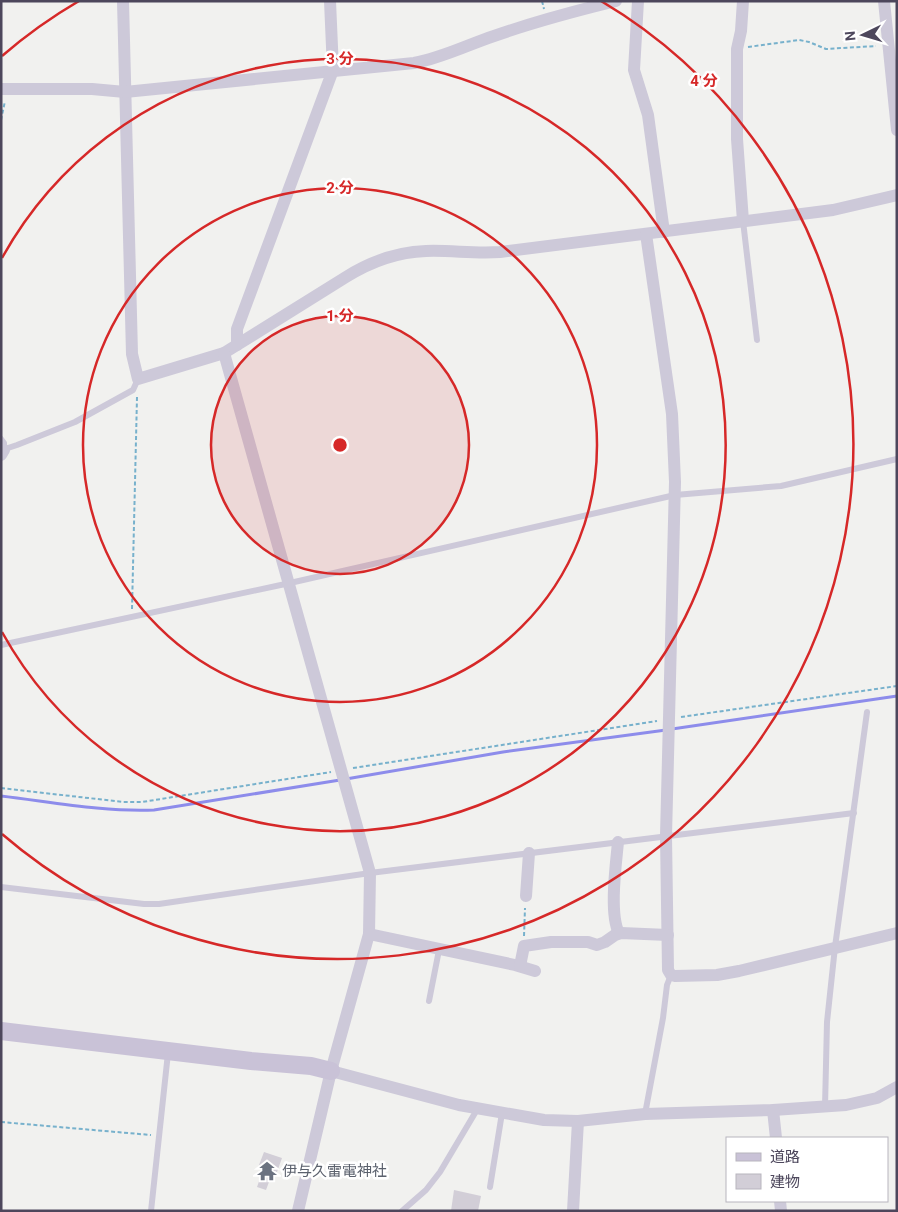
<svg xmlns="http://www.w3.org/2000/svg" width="898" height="1212" viewBox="0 0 898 1212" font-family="Roboto,'Noto Sans JP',sans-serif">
<rect width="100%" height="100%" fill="#f1f1ef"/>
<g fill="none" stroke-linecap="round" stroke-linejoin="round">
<!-- stream -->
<g stroke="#8d8ceb" stroke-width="3">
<path d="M672,729L897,696"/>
<path d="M346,779L503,752L666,730"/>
<path d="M1,796C52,802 103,812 154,810L340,780"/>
</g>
</g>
<!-- building -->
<g fill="#d2ced7">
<path d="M264,1152L282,1158L277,1172L273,1171L266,1190L257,1187L264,1167L259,1165Z"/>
<path d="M454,1190L481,1196L478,1211H451Z"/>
</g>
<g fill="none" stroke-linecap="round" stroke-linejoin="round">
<!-- path -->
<g stroke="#77b1cc" stroke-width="2" stroke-dasharray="4 2.5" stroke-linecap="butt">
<path d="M542,1L544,9"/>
<path d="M748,47L799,40L809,42L826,49L876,46"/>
<path d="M1,120L5,101"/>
<path d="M132,609L137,397"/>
<path d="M681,717L897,686"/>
<path d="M353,768L657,721"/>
<path d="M1,788L123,802H142L331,772"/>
<path d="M524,936L525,908"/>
<path d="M1,1122L151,1135"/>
</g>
<!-- lane -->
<g stroke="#cdc9d9" stroke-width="6">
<path d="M743,221L757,340"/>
<path d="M1,439L4,443V450"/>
<path d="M2,450L17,445L75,422L133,390L138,379"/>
<path d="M1,645L290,583L675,495L781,486L897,459"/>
<path d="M1,887L144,904H159L370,873L854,813"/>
<path d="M429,1001L439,950"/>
<path d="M825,1107L827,1022L835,947L867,712"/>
<path d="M645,1114L663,1018L667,985L671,975"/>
<path d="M490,1187L502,1113"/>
<path d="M151,1211L168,1053"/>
<path d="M402,1211L426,1190L440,1172L478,1108"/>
</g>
<!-- street -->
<g stroke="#cdc9d9" stroke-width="12">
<path d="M123,1L132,354L138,379L224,353L346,277C370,262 397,252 426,251C451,250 475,254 500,252L833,210L897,195"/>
<path d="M638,1L634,70L648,115L664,232"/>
<path d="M743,1L741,31L737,49V139L743,221"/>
<path d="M884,1L897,130"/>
<path d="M1,89H92L125,92L414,63C442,58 467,45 494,36C534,22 575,11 616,1"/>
<path d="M646,234L672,414L675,482L666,836L668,970L671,975L675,976L717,975L739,971L897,933"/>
<path d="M237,345V329L333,70L330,1"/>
<path d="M224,353L370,873L369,934L331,1071L298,1211"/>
<path d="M1,455L4,450"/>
<path d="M618,842C616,864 609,914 619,933"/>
<path d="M526,896L529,853"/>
<path d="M369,934L515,965L535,971"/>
<path d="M520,966L524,946L551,942H588L597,945L605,942L615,935L621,933L668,935"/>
<path d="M331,1071L459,1105L544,1120L578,1121L645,1114L773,1110L846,1105L877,1098L897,1087"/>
<path d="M773,1110L776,1138"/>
<path d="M780,1201L781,1211"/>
<path d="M573,1211L578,1121"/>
</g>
<!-- secondary -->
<path stroke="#c9c2d7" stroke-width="18" d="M1,1031L251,1061L311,1066L331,1071"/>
</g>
<!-- distance rings -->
<circle cx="340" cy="445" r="129" fill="#d62828" fill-opacity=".12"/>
<g fill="none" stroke="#d62828" stroke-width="2.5">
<circle cx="340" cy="445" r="129"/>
<circle cx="340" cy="445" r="257"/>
<path d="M2 258A386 386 0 1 1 2 632"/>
<path d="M2 56A515 515 0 0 1 79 1M601 1A515 515 0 1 1 2 834"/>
</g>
<!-- icons -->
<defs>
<symbol id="temple-bare" viewBox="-9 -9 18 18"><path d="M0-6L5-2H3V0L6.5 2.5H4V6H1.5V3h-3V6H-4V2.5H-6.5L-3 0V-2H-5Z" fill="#6b7280" stroke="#fff" stroke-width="2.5" paint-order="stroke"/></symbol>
</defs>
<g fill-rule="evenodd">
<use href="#temple-bare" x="253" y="1157" width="28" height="28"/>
</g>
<g text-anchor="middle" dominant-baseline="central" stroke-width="5" stroke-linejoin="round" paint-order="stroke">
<!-- worship labels -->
<g font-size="15" fill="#5b616d" stroke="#fff" text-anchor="start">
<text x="282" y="1171">伊与久雷電神社</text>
</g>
</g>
<circle cx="340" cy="445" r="8" fill="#d62828" stroke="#fff" stroke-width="2.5"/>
<g font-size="15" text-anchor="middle" font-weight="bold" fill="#d62828" stroke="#fff" stroke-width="5" stroke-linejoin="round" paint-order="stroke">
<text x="340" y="64">3 分</text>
<text x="704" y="86">4 分</text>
<text x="340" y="193">2 分</text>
<text x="340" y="321">1 分</text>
</g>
<!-- border -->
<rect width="898" height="1212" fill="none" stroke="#4d475c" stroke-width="5"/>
<!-- legend -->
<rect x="726" y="1137" width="162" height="65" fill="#ffffff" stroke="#b8b5be"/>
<rect x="736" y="1153" width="25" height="8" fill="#c9c2d7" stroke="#b8b5be"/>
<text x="770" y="1162" font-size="15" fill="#4d475c">道路</text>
<rect x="736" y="1174" width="25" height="15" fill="#d2ced7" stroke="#b8b5be"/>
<text x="770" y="1187" font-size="15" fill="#4d475c">建物</text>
<!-- north arrow -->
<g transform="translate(863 35) rotate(265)" stroke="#ffffff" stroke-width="4" paint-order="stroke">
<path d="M0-4L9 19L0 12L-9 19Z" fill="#4d475c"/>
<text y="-8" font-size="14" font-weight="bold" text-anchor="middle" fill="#4d475c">N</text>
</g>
</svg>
